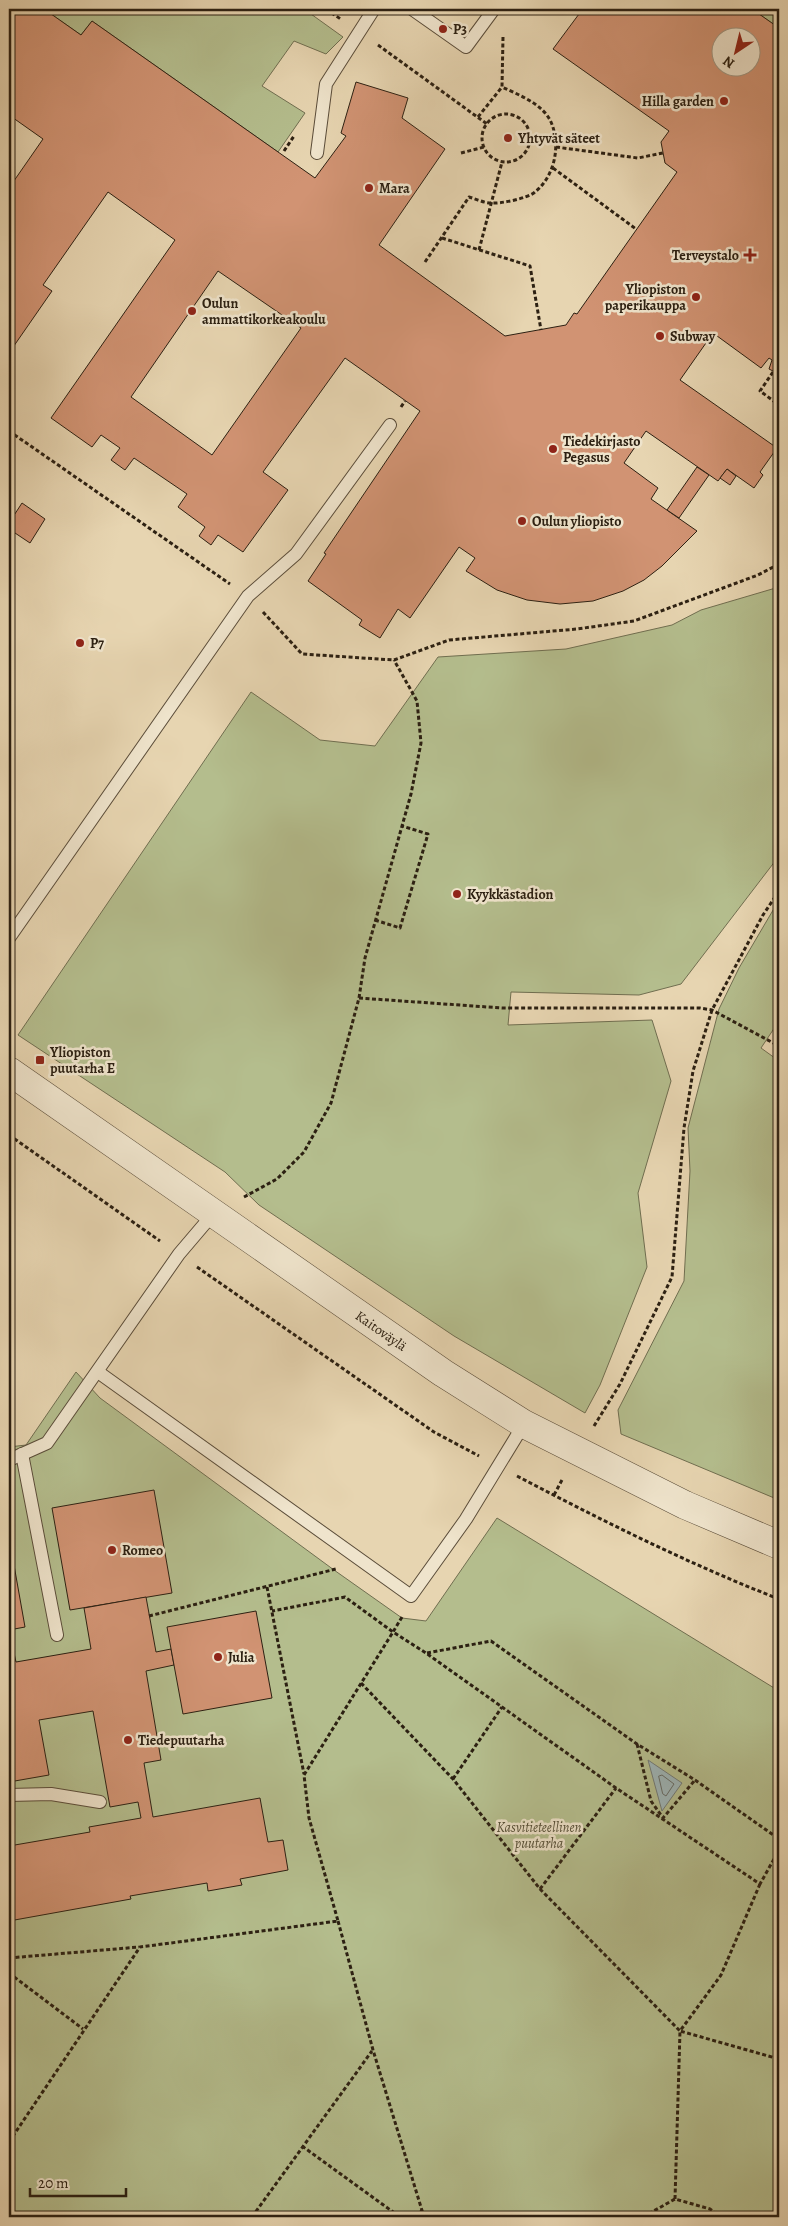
<svg xmlns="http://www.w3.org/2000/svg" width="788" height="2226" viewBox="0 0 788 2226" font-family="Alegreya,serif">
<rect width="100%" height="100%" fill="#e7d5b1"/>
<filter id="stains"><feTurbulence type="fractalNoise" baseFrequency=".004" numOctaves="4"/><feColorMatrix values="0 0 0 0 .2 0 0 0 0 .09 0 0 0 0 .02 0 0 0 .5 -.17"/></filter>
<radialGradient id="worn" r=".72"><stop offset=".6" stop-color="#630" stop-opacity="0"/><stop offset="1" stop-color="#630" stop-opacity=".3"/></radialGradient>
<!-- green -->
<g fill="#b4bd8d" stroke="#706e50">
<path d="M44,9H304L343,37L326,54L294,41L262,86L305,113L278,152L92,21L81,35Z"/>
<path d="M752,9H779V28Z"/>
<path d="M779,587V856L681,984L639,995L511,992L508,1025L652,1020L671,1081L638,1193L647,1267L600,1385L585,1413L454,1336L259,1205L225,1172L18,1035L251,692L320,740L375,746L438,657L566,649L672,625L701,610Z"/>
<path d="M779,900V1021L761,1048L779,1061V1500L621,1434L618,1410L684,1281L690,1171L688,1128L719,1009L739,968Z"/>
<path d="M76,1372L100,1398L334,1570L402,1618L426,1621L497,1518L779,1691V2217H9V1447L26,1445Z"/>
</g>
<!-- water -->
<path fill="#9db5b8" stroke="#707976" d="M648,1760L682,1783L662,1811Z"/>
<g fill="none" stroke-linecap="round" stroke-linejoin="round">
<!-- shore -->
<path stroke="#646a65" stroke-width="1" d="M659,1776L662,1775L674,1784L666,1796L663,1794Z"/>
</g>
<!-- building -->
<g fill="#d19373" stroke="#2c2012" fill-rule="evenodd">
<path d="M9,9H44L81,35L92,21L315,178L346,136L341,133L356,82L408,98L402,118L445,149L379,245L505,336L566,325L574,313L577,314L677,172L665,163L661,142L669,131L553,49L579,14L571,9H752L779,28V374L769,369L772,360L769,358L761,368L713,333L680,380L777,448L760,472L763,475L754,488L727,469L718,481L646,431L624,463L658,488L651,499L697,531L662,566L644,580L623,591L593,601L560,604L527,600L497,590L466,571L475,558L459,547L410,618L398,609L380,638L359,625L362,620L308,581L326,554L324,553L420,411L345,358L263,472L288,490L243,552L218,535L211,545L199,536L205,527L178,507L187,494L134,458L125,470L111,460L120,448L101,435L92,447L51,418L175,240L108,192L43,285L52,291L9,353V188L43,139L9,115ZM720,38H750V68H720ZM218,271L301,328L212,455L131,397Z"/>
<path d="M697,467L709,475L679,518L667,510Z"/>
<path d="M727,469L736,476L730,485L720,478Z"/>
<path d="M22,503L45,519L30,543L9,529V523Z"/>
<path d="M154,1490L172,1593L70,1610L52,1508Z"/>
<path d="M9,1537L25,1627L9,1630Z"/>
<path d="M146,1597L156,1652L171,1649L174,1665L146,1671L161,1760L144,1763L153,1817L260,1798L268,1842L283,1840L288,1870L240,1879L242,1885L208,1891L207,1883L130,1896L131,1899L9,1921V1846L90,1832L89,1827L141,1818L138,1802L110,1807L93,1711L39,1720L49,1775L9,1782V1630L16,1662L91,1649L84,1608Z"/>
<path d="M256,1611L272,1698L183,1714L167,1627Z"/>
</g>
<g fill="none" stroke-linecap="round" stroke-linejoin="round">
<defs>
<g id="service">
<path d="M412,9L466,47L494,9"/>
<path d="M317,153L326,84L374,9"/>
<path d="M9,938L248,596L296,554L390,425"/>
<path d="M98,1372L411,1596L466,1519L524,1424"/>
<path d="M22,1454L57,1635"/>
<path d="M9,1460L47,1443L179,1254L213,1214"/>
<path d="M9,1795L51,1794L100,1802"/>
</g>
<path id="tertiary" d="M9,1071L443,1373L524,1424L685,1505L779,1545"/>
</defs>
<!-- service casing -->
<use href="#service" stroke="#5b4d3a" stroke-width="14"/>
<!-- tertiary casing -->
<use href="#tertiary" stroke="#5b4d3a" stroke-width="29"/>
<!-- path -->
<g stroke="#2c2012" stroke-width="3" stroke-dasharray="4 2.5" stroke-linecap="butt">
<path d="M326,9L342,20"/>
<path d="M378,45L487,124"/>
<circle cx="506" cy="138" r="24"/>
<path d="M478,117L502,87L503,37"/>
<path d="M556,147L638,158L663,153"/>
<path d="M284,151L294,136"/>
<path d="M461,153L484,147"/>
<path d="M553,168L636,229"/>
<path d="M442,238L530,266L541,330"/>
<path d="M479,250L502,162"/>
<path d="M425,262L469,197C476,199 484,203 491,203C500,204 529,198 535,192C555,176 561,145 551,122C543,104 519,95 502,87"/>
<path d="M773,372L760,391L779,405"/>
<path d="M401,407L405,401"/>
<path d="M9,431L230,584"/>
<path d="M263,612L302,654L394,660L449,640L577,629L634,621L758,575L779,564"/>
<path d="M375,920L400,928L428,834L402,826"/>
<path d="M359,998L502,1008H700L712,1010L779,1046"/>
<path d="M9,1135L160,1241"/>
<path d="M244,1197L277,1179L304,1152L331,1103L359,998L365,958L411,794L421,743L417,701L394,660"/>
<path d="M197,1267L434,1432L479,1456"/>
<path d="M594,1426L620,1384L672,1277L684,1128L693,1071L712,1010L763,915L779,891"/>
<path d="M517,1476C603,1521 689,1564 779,1599"/>
<path d="M554,1495L563,1478"/>
<path d="M267,1587L304,1774"/>
<path d="M149,1616L336,1569"/>
<path d="M402,1617L393,1632L426,1653L616,1788L760,1884L779,1850"/>
<path d="M427,1653L491,1641L637,1744L695,1780L779,1839"/>
<path d="M361,1683L453,1779L540,1889L680,2031L721,1975L760,1884"/>
<path d="M637,1744L651,1801L663,1818L695,1780"/>
<path d="M453,1779L502,1707"/>
<path d="M540,1889L616,1788"/>
<path d="M338,1921L373,2050L424,2217"/>
<path d="M9,1958L139,1947"/>
<path d="M9,1973L83,2029"/>
<path d="M9,2142L140,1947L338,1921L309,1818L304,1775L393,1632L345,1597L272,1611"/>
<path d="M302,2146L400,2217"/>
<path d="M675,2199L680,2031L779,2059"/>
<path d="M252,2217L372,2051"/>
<path d="M417,2217L422,2210"/>
<path d="M643,2217L675,2199L710,2209L721,2217"/>
</g>
<!-- service -->
<use href="#service" stroke="#efe4cc" stroke-width="12"/>
<!-- tertiary -->
<use href="#tertiary" stroke="#efe4cc" stroke-width="28"/>
</g>
<!-- markers -->
<g fill="#8f2418" stroke="#efe4cc" stroke-width="2">
<circle cx="443" cy="29" r="5"/>
<circle cx="724" cy="101" r="5"/>
<circle cx="508" cy="138" r="5"/>
<circle cx="369" cy="188" r="5"/>
<path d="M747.5 247.5h5v5h5v5h-5v5h-5v-5h-5v-5h5z"/>
<circle cx="696" cy="297" r="5"/>
<circle cx="192" cy="311" r="5"/>
<circle cx="660" cy="336" r="5"/>
<circle cx="553" cy="449" r="5"/>
<circle cx="522" cy="521" r="5"/>
<circle cx="80" cy="643" r="5"/>
<circle cx="457" cy="894" r="5"/>
<rect x="35" y="1055" width="10" height="10" rx="2.5"/>
<circle cx="112" cy="1550" r="5"/>
<circle cx="218" cy="1657" r="5"/>
<circle cx="128" cy="1740" r="5"/>
</g>
<g text-anchor="middle" dominant-baseline="central" stroke-width="5" stroke-linejoin="round" paint-order="stroke">
<!-- poi labels -->
<g font-size="14" font-weight="bold" fill="#2c2012" stroke="#efe4cc" text-anchor="start">
<text x="453" y="29">P3</text>
<text x="714" y="101" text-anchor="end">Hilla garden</text>
<text x="518" y="138">Yhtyvät säteet</text>
<text x="379" y="188">Mara</text>
<text x="739" y="255" text-anchor="end">Terveystalo</text>
<text x="686" y="289" text-anchor="end">Yliopiston<tspan x="686" dy="16">paperikauppa</tspan></text>
<text x="202" y="303">Oulun<tspan x="202" dy="16">ammattikorkeakoulu</tspan></text>
<text x="670" y="336">Subway</text>
<text x="563" y="441">Tiedekirjasto<tspan x="563" dy="16">Pegasus</tspan></text>
<text x="532" y="521">Oulun yliopisto</text>
<text x="90" y="643">P7</text>
<text x="467" y="894">Kyykkästadion</text>
<text x="50" y="1052">Yliopiston<tspan x="50" dy="16">puutarha E</tspan></text>
<text x="122" y="1550">Romeo</text>
<text x="228" y="1657">Julia</text>
<text x="138" y="1740">Tiedepuutarha</text>
</g>
<!-- street labels -->
<g font-size="14" fill="#2c2012" stroke="#efe4cc">
<text transform="translate(381 1331) rotate(35)">Kaitoväylä</text>
</g>
<!-- park labels -->
<g font-size="14" font-style="italic" fill="#554f37" stroke="#efe4cc">
<text x="539" y="1827">Kasvitieteellinen<tspan x="539" dy="16">puutarha</tspan></text>
</g>
</g>
<!-- margin -->
<rect width="788" height="2226" fill="none" stroke="#e7d5b1" stroke-width="30"/>
<rect x="10" y="10" width="768" height="2206" fill="none" stroke="#2c2012" stroke-width="2.5"/>
<rect x="15" y="15" width="758" height="2196" fill="none" stroke="#2c2012"/>
<!-- north arrow -->
<g transform="translate(736 52) rotate(215)"><circle r="24" fill="#efe4cc" stroke="#a19682"/>
<path d="M0-4L9 19L0 12L-9 19Z" fill="#8f2418"/>
<text y="-8" font-size="14" font-weight="bold" text-anchor="middle" fill="#2c2012">N</text>
</g>
<!-- scale -->
<path d="M30 2188v8h96v-8" fill="none" stroke="#2c2012" stroke-width="2.5"/>
<text x="38" y="2188" font-size="15" fill="#2c2012" stroke="#efe4cc" stroke-width="4" paint-order="stroke">20 m</text>
<rect width="100%" height="100%" filter="url(#stains)"/>
<rect width="100%" height="100%" fill="url(#worn)"/>
</svg>
